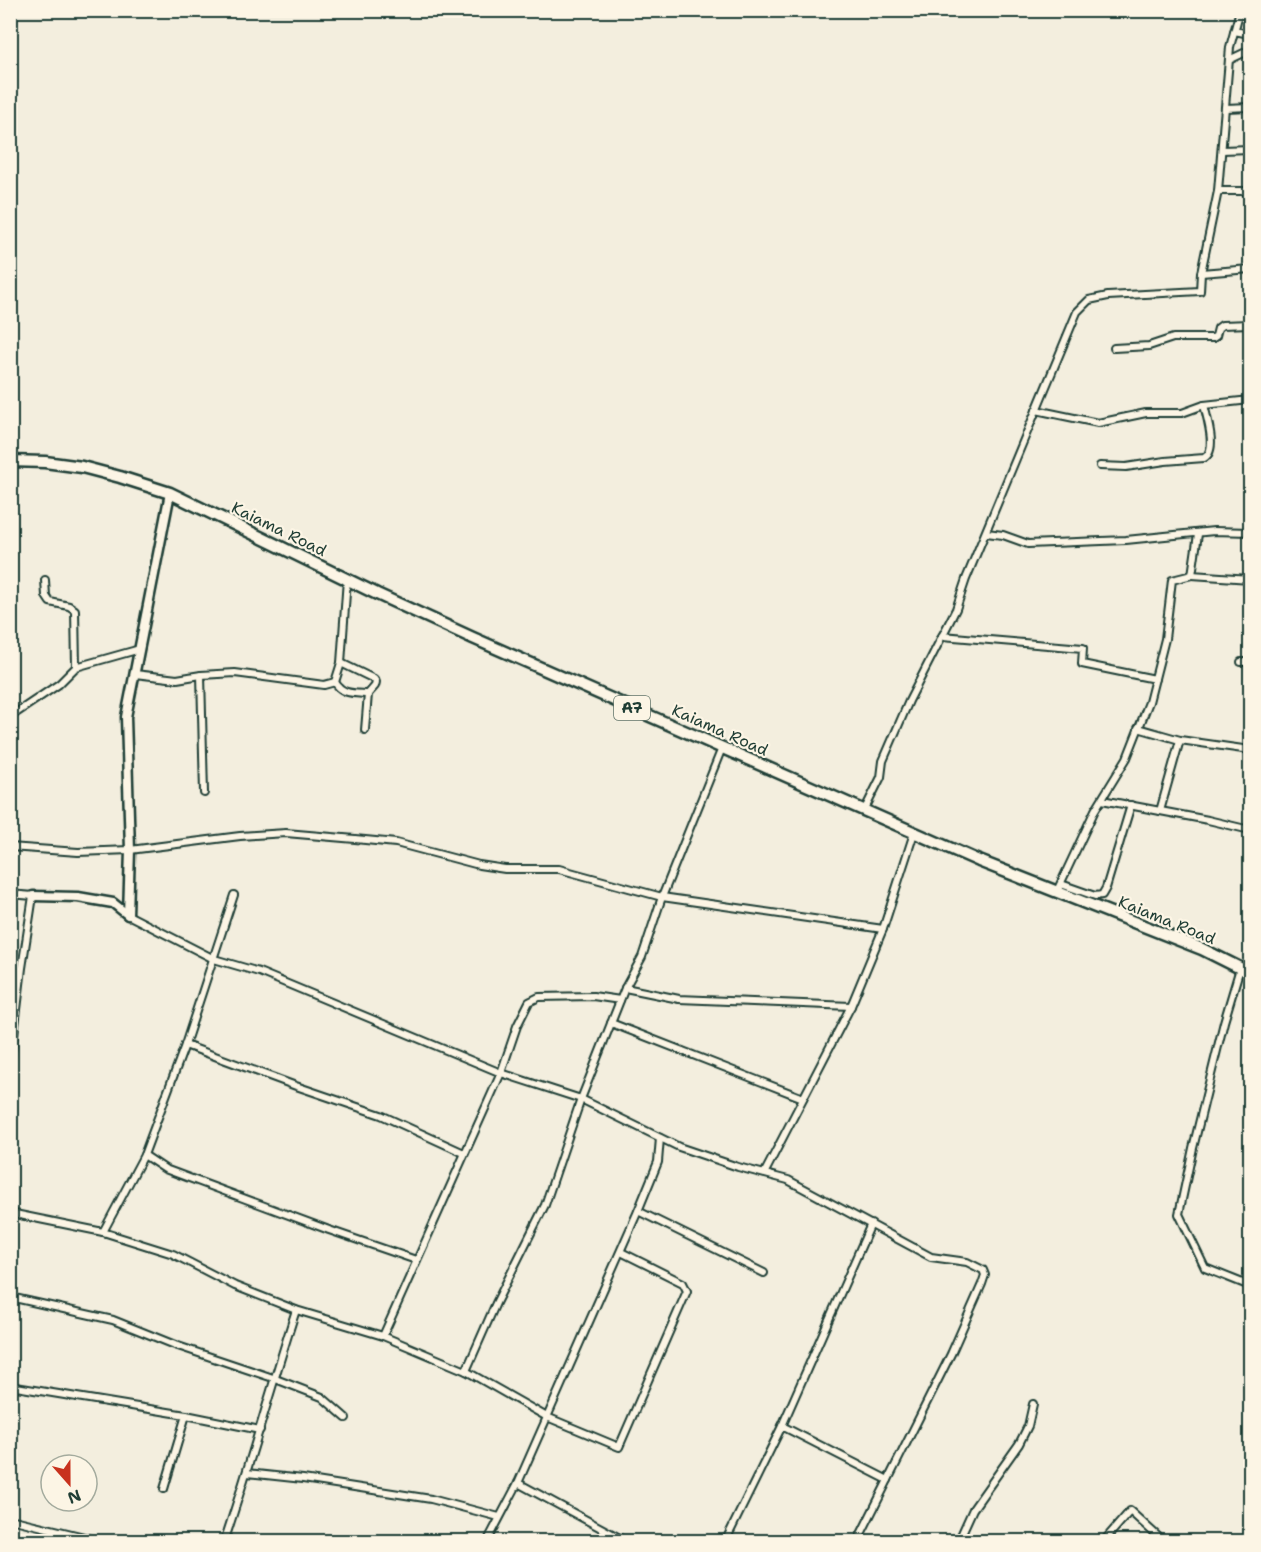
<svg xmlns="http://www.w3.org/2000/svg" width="1261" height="1552" viewBox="0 0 1261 1552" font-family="'Shantell Sans',sans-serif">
<rect width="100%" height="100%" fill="#f3eede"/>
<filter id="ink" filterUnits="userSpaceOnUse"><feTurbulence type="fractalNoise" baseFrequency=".0167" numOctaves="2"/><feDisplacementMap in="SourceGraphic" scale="12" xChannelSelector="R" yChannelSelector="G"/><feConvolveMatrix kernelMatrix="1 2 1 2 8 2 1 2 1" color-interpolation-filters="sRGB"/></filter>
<g filter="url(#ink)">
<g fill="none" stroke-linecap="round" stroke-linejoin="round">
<defs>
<g id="street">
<path d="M1234,31L1250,34"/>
<path d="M1229,60L1250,50"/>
<path d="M1225,108L1250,107"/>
<path d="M1222,150L1250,149"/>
<path d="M1218,191H1250"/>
<path d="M1201,273L1250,269"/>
<path d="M1114,348L1149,346L1173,338H1213L1216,336L1218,328L1222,325L1250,324"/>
<path d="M1036,410L1098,423L1146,413H1182L1204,405L1250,400"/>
<path d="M1100,466L1126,467L1165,461L1204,458C1218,451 1207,418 1204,405"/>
<path d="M986,533L1003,535L1028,544L1126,540L1214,531L1250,532"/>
<path d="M1198,534L1192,575L1250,579"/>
<path d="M942,636L1083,648L1082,664L1155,679"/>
<path d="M1241,662H1250"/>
<path d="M341,663L374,679L376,682L375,686L368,694L365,730"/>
<path d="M76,667L140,649"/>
<path d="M135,674L177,679L201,675L235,673L324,685L335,682L341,663L347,579"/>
<path d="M201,675L204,793"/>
<path d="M335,682C342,695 355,693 368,694"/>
<path d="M10,717L59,684L76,667L75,610L69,606L50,602L46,596L45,580"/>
<path d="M1138,728L1180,740L1250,750"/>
<path d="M1102,800L1208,820L1250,830"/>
<path d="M865,809L881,777L883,761L909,701L956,609L966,579L1077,312L1089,300L1108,296L1200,291L1201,273L1218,191L1230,47L1240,10"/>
<path d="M1160,811L1180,740"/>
<path d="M10,847L78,852L130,850L240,836L286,833L355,839L396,843L479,865L505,869H559L662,897L883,929"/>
<path d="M1061,884L1095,896L1102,895L1106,888L1131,805"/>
<path d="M1057,891L1095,810L1127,758L1149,702L1165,639L1172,580L1192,575"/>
<path d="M10,894L33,896L22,968L10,1068"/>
<path d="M128,915L214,959L259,972L501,1073L581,1099L679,1147L738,1167L788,1180L931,1257L967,1262L983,1270L985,1275L982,1284L951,1354L857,1542"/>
<path d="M1240,968L1224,1022L1193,1148L1179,1214L1205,1268L1250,1286"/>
<path d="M625,988L679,999L851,1006"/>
<path d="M611,1023L803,1098"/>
<path d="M185,1045L296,1086L381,1115L464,1153"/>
<path d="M144,1155L165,1169L329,1230L416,1260"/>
<path d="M765,1172L851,1006L883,929L914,833"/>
<path d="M638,1211L764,1273"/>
<path d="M10,1213L103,1232L173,1254L235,1286L296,1310L383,1336L466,1371L547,1417L619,1447L687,1291L683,1283L621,1252"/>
<path d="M103,1232L144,1155L185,1045L234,895"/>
<path d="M10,1297L113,1320L175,1345L273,1378L322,1397L346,1418"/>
<path d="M383,1336L501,1073L517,1026L529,1002L539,997L593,996L620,1000"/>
<path d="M466,1371L496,1303L545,1205L581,1099L625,988L642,957L662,897L722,748"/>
<path d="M10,1386L186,1415L260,1430"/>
<path d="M782,1426L888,1480"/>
<path d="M247,1473L303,1479L431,1499L499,1517"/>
<path d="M518,1483L627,1542"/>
<path d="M164,1489L186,1415"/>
<path d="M10,1519L105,1542"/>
<path d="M224,1542C250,1465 271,1387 296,1310"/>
<path d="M487,1542L518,1483L638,1211L658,1162L660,1138"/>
<path d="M725,1542L782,1426L871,1224"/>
<path d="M958,1542L973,1509L1019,1444L1028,1426L1033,1404"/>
<path d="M1103,1542L1130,1511L1164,1542"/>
</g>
<g id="secondary">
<path d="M33,896L78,897L113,903L128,915"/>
<path d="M128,915L130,850L126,717L170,493"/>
</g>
<path id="highway" d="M10,461L45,462L82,467L120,477L170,493L377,594L473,638L979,861L1202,949L1250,973"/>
</defs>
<!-- street casing -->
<use href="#street" stroke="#1f3d34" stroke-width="10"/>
<!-- secondary casing -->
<use href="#secondary" stroke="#1f3d34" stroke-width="13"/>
<!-- highway casing -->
<use href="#highway" stroke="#1f3d34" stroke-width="15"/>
<!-- street -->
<use href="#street" stroke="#fcf5e5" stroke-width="6"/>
<!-- secondary -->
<use href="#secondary" stroke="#fcf5e5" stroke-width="8"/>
<!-- highway -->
<use href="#highway" stroke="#fcf5e5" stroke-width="10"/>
</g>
</g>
<g text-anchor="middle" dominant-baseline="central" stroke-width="4.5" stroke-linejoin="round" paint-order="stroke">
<!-- shield labels -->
<rect fill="#fcf5e5" stroke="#617469" stroke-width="1.5" x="614" y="696" width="36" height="24" rx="4.5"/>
<g font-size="15" font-weight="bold" fill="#1f3d34">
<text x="632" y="708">A7</text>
</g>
<!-- street labels -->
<g font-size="16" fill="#1f3d34" stroke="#fcf5e5">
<text transform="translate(279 529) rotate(26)">Kaiama Road</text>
<text transform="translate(720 730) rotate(24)">Kaiama Road</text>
<text transform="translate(1167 920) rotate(22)">Kaiama Road</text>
</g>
</g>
<!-- margin -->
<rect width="1261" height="1552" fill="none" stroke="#fcf5e5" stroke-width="36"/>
<rect x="18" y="18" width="1225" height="1516" fill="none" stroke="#1f3d34" stroke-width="2" filter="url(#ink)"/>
<!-- north arrow -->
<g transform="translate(69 1483) rotate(159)"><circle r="28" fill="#fcf5e5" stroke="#a4ab9e" stroke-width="1.5"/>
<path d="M0-4.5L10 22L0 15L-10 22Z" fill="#c8321e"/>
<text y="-9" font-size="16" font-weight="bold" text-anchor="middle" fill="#1f3d34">N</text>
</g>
</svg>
